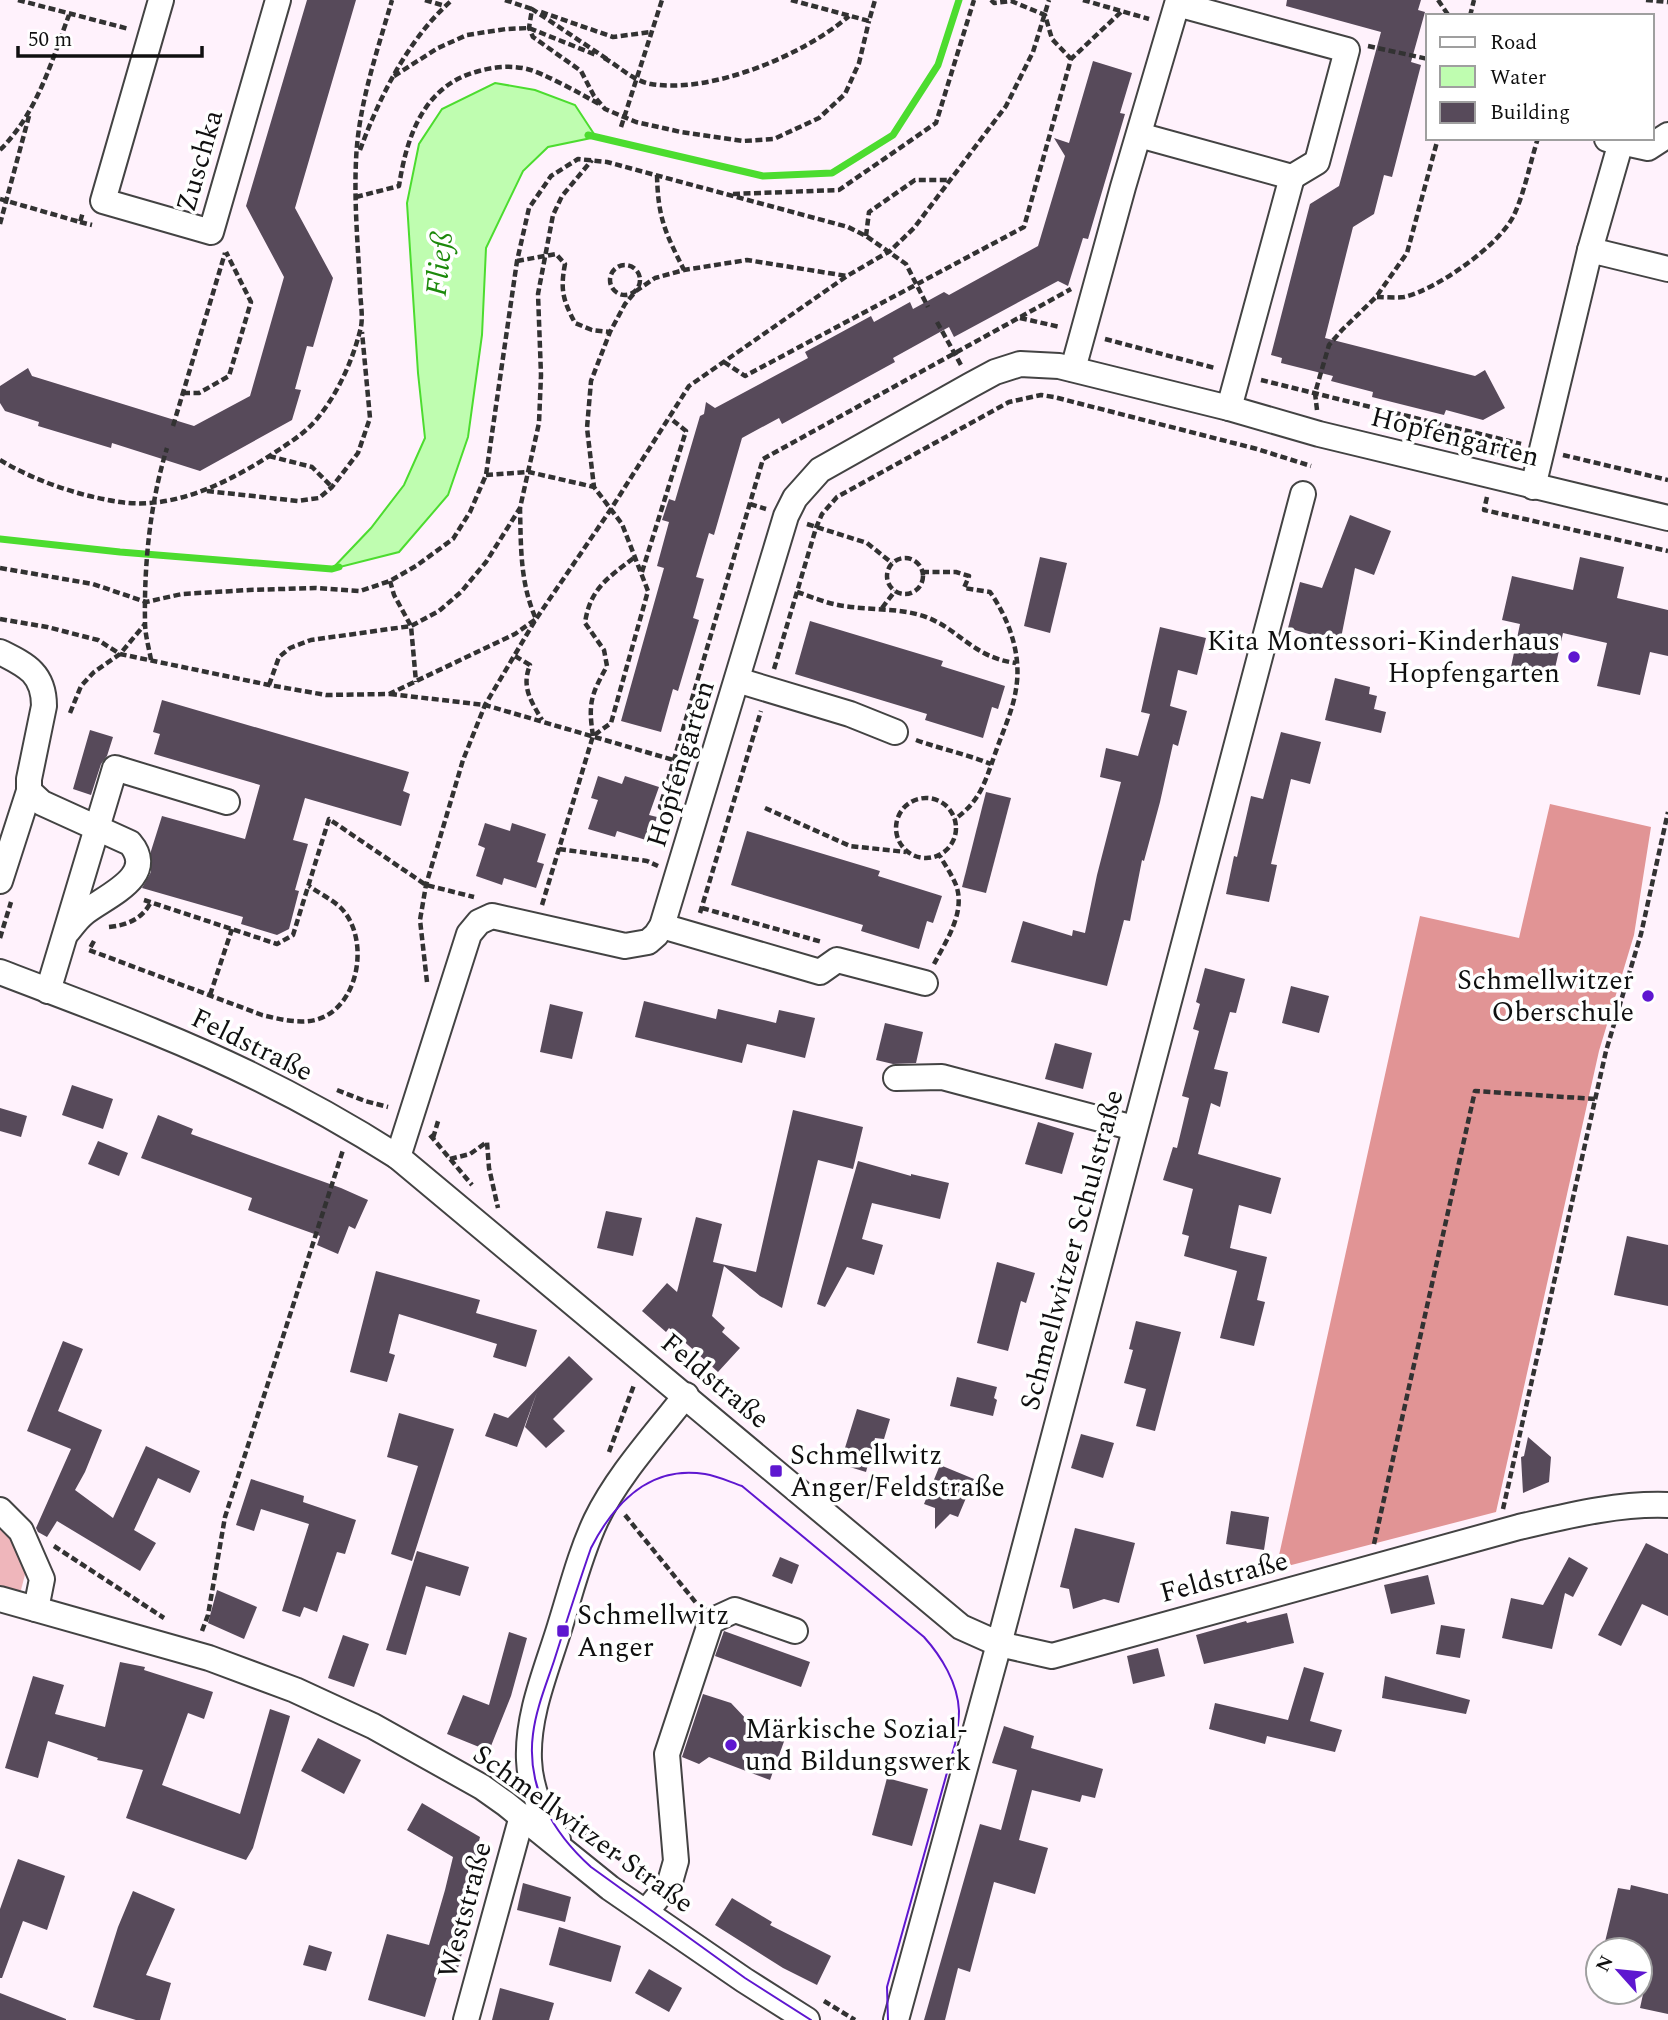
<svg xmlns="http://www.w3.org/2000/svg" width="1668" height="2020" viewBox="0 0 1668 2020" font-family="Spectral,serif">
<rect width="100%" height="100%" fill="#fff2fc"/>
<!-- green -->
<path fill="#efb6bb" d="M0,1528L11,1534L28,1563L21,1590L10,1592L0,1589Z"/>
<!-- forest -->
<path fill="#e19495" d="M1550,804L1651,827L1634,935L1599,1051L1496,1512L1276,1569L1420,916L1519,938Z"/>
<!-- water -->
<path fill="#bffdb0" stroke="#4cdc2f" stroke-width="2" d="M495,83L535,90L575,105L596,137L548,147L523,171L486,248L482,335L468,437L448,495L399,552L332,569L371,528L404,485L425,438L418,373L407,203L419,144L442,109Z"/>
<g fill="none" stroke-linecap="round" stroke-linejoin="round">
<!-- stream -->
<g stroke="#4cdc2f" stroke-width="7">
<path d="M588,135L763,176L832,173L893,135L938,65L959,0"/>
<path d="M0,539L120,552L332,569L339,567"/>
</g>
</g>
<!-- building -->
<g fill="#574a5a">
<path d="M307,0H356L295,208L333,278L313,347L307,346L295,389L301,390L292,420L200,471L112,443L111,448L38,426L39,422L5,411L0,403V386L28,368L32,376L194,426L250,396L284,277L246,206Z"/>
<path d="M1287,0H1421L1418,10L1425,12L1411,62L1421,65L1392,177L1384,175L1374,214L1353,227L1325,338L1475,376L1485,370L1505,408L1483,420L1446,410L1444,415L1372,397L1373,392L1331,381L1333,376L1281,363L1282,358L1271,355L1310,204L1339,186L1381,32L1286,6Z"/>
<path d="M1093,61L1132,73L1120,113L1125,114L1088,239L1083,238L1068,286L1058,281L954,337L949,327L893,358L895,362L782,424L779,418L742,438L714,535L709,533L696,577L704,579L693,618L699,620L678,691L673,689L661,732L621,721L664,568L657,566L669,522L662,520L669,499L675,501L700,416L704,414L706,402L715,408L808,358L805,352L871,316L874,322L910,302L913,309L944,292L949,295L1038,246L1065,156L1054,138L1069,143Z"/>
<path d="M1350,515L1391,531L1374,575L1355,568L1340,643L1288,628L1300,582L1322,588Z"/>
<path d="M1040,557L1067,563L1050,633L1024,626Z"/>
<path d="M1580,557L1624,567L1617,598L1668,610V656L1650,652L1640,695L1597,686L1607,643L1563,633L1553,677L1511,667L1520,624L1502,620L1512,576L1573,590Z"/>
<path d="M810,621L943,661L941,666L1005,686L998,709L992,707L983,738L925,720L927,714L795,674Z"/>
<path d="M1160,627L1206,638L1197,675L1178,670L1170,706L1187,711L1178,746L1173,744L1160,802L1144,861L1142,860L1130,921L1124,920L1107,986L1011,962L1023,921L1072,936L1073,930L1085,933L1097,875L1121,782L1100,777L1106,748L1138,756L1150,714L1141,712Z"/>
<path d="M1335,678L1370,687L1369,694L1377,696L1374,709L1386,712L1381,733L1325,720Z"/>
<path d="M162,700L409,772L403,791L410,794L401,826L305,798L293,840L308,844L295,890L299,891L289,929L277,935L241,924L243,917L142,888L151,872V851L162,816L245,839L260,785L154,754L160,734L153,732Z"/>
<path d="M90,730L113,737L107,756L101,764L91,795L73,789Z"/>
<path d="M1281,732L1321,742L1310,784L1291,779L1271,864L1277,865L1269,902L1226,894L1234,856L1237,857L1251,796L1263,799Z"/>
<path d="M598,776L622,784L625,776L659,787L649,815L657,817L649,841L617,831L615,837L588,829L598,800L591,798Z"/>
<path d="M986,792L1011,798L986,893L962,887Z"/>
<path d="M485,823L510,831L512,823L546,834L537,862L544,864L536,888L504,878L502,885L476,876L485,848L478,845Z"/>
<path d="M747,831L880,871L878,876L942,896L933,923L927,921L919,949L861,931L863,925L731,885Z"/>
<path d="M1205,968L1245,979L1236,1013L1230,1012L1214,1069L1228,1072L1220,1107L1211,1103L1198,1154L1281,1178L1271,1214L1239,1205L1230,1248L1267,1257L1257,1300L1265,1302L1254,1346L1220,1338L1237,1271L1184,1256L1189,1236L1182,1234L1193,1189L1163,1180L1173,1147L1177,1148L1189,1098L1182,1096L1199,1031L1193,1029L1200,1004L1196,1002Z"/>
<path d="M1291,986L1329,996L1319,1033L1282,1023Z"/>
<path d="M644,1001L716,1019L718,1009L776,1023L779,1010L815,1018L805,1058L747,1044L742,1063L635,1037Z"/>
<path d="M550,1004L583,1012L572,1059L540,1052Z"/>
<path d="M885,1023L923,1032L916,1063L893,1064L876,1060Z"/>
<path d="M1055,1043L1092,1053L1083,1089L1045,1079Z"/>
<path d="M72,1085L113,1099L103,1129L62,1115Z"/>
<path d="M0,1108L27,1116L21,1137L0,1131Z"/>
<path d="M793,1110L863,1127L853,1169L818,1160L782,1308L760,1296L724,1266L712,1316L725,1328L722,1332L740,1348L718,1372L669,1328L666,1332L642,1311L667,1283L677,1292L696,1217L722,1224L713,1262L756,1272Z"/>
<path d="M158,1115L193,1129L191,1134L341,1188L368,1200L355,1229L349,1226L338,1254L317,1245L320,1236L248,1210L252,1198L141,1158Z"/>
<path d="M1038,1122L1074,1133L1062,1174L1025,1164Z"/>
<path d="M98,1141L128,1153L119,1176L88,1164Z"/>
<path d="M858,1161L911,1176V1174L949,1183L940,1219L872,1203L862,1239L883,1245L874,1275L847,1267L825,1307L817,1304Z"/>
<path d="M606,1211L642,1218L633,1256L597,1248Z"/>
<path d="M1627,1236L1668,1245V1306L1614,1295Z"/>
<path d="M997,1262L1035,1273L1026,1303L1021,1301L1008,1351L977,1343Z"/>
<path d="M376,1271L480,1300L476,1313L537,1330L526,1367L493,1357L497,1344L399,1314L389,1353L395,1355L387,1382L350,1372Z"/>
<path d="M1136,1321L1181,1332L1155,1431L1136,1426L1146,1389L1124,1383L1133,1350L1129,1349Z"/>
<path d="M63,1341L83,1349L58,1411L102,1430L85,1472L75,1490L113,1518L146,1446L200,1471L190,1493L158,1478L134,1530L156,1543L140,1571L57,1521L47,1537L38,1532L36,1528L71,1449L27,1431Z"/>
<path d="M569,1356L593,1379L553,1419L565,1431L546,1448L525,1427L537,1392L517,1447L485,1436L494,1413L508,1418Z"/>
<path d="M957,1377L997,1387L994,1398L997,1400L993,1416L950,1406Z"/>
<path d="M857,1409L890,1419L884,1439L875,1438L866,1472L840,1464Z"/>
<path d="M399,1413L454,1429L412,1561L391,1554L418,1466L387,1457Z"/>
<path d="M1081,1434L1114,1443L1103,1478L1071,1468Z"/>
<path d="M1528,1437L1551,1457L1549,1482L1523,1493L1521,1457L1524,1456Z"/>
<path d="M940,1465L974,1479L958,1517L950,1514L935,1529V1508L924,1504Z"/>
<path d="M251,1479L304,1496L303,1502L356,1520L345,1554L337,1552L317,1612L304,1607L300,1617L282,1611L309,1524L261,1509L254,1531L236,1525Z"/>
<path d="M1231,1511L1269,1517L1264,1550L1226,1544Z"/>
<path d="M1075,1528L1135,1543L1119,1603L1104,1599L1073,1609L1069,1589L1060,1587Z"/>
<path d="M1646,1543L1668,1554V1616L1642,1604L1621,1646L1598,1635Z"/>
<path d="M417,1551L469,1567L460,1596L426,1586L406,1655L386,1650Z"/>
<path d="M780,1557L799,1565L792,1584L772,1576Z"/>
<path d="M1569,1557L1588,1568L1573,1597L1565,1593L1552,1649L1502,1638L1511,1598L1543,1605Z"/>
<path d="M1428,1575L1435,1604L1391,1614L1384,1585Z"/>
<path d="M217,1590L257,1607L244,1639L208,1623Z"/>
<path d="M1287,1613L1294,1643L1204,1664L1196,1635L1246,1621L1247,1623Z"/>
<path d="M1441,1625L1465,1629L1460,1658L1436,1654Z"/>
<path d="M724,1631L810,1662L801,1687L715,1656Z"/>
<path d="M509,1632L527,1638L511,1696L489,1751L447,1734L463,1695L489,1705Z"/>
<path d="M343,1635L369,1644L354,1687L328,1678Z"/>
<path d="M1158,1648L1165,1676L1133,1684L1127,1656Z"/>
<path d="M120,1662L145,1667L144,1670L213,1692L204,1719L188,1713L162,1785L240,1814L270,1709L290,1716L253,1848L246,1860L126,1818L143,1770L97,1760L98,1758L48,1741L38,1778L5,1768L33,1676L64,1685L55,1714L105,1727Z"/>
<path d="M1304,1667L1324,1673L1310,1721L1342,1730L1335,1752L1267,1736L1265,1744L1209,1729L1215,1703L1288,1720Z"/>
<path d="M1385,1676L1470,1700L1466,1714L1382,1698Z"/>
<path d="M703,1694L731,1703L748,1721L786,1736L770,1780L709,1757L699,1764L682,1757Z"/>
<path d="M1004,1726L1034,1736L1031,1748L1103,1769L1095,1798L1082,1795L1080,1802L1032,1790L1019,1840L1048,1848L1035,1894L994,1882L970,1972L958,1968L945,2020H924L980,1824L1001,1830L1017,1770L992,1763Z"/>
<path d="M318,1738L361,1760L344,1794L301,1771Z"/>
<path d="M887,1778L928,1789L912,1846L872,1835Z"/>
<path d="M422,1803L480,1837L459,1924L469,1927L458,1968L441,1964L425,2017L368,2000L387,1934L429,1945L445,1890L453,1857L407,1830Z"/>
<path d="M18,1859L65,1876L47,1930L23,1921L2,1978H0V1909Z"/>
<path d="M523,1883L571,1897L565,1922L517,1910Z"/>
<path d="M1631,1885L1668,1894V2014L1640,2008L1650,1962L1640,1959V1950H1603L1618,1888L1630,1890Z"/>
<path d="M133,1891L175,1909L146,1975L171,1983L160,2020H136L93,2007L118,1927Z"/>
<path d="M732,1898L772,1922L770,1925L831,1956L817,1985L783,1968L715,1925Z"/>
<path d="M559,1927L621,1946L611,1982L549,1965Z"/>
<path d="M309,1945L332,1952L326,1971L303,1965Z"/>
<path d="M649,1969L682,1988L669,2012L635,1993Z"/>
<path d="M500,1988L554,2003L549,2020H492Z"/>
<path d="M0,1993L66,2019V2020H0Z"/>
</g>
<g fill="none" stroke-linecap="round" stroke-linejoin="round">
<defs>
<g id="minor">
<path d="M161,0L103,201L211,232L278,0"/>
<path d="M1139,135L1292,177L1229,408"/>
<path d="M1607,139L1648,148L1668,135"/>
<path d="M1590,250L1621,142"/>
<path d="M1073,369L1123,187L1177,4L1347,50L1317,162L1292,177"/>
<path d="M1533,487L1590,250L1668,269"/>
<path d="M0,652C26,665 44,673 44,706L29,779V791L0,881"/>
<path d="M737,680L850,714L895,732"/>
<path d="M29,791L42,803L130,843C159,877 103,897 83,914C77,919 73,925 68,931"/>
<path d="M662,926L820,972L837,960L925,983"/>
<path d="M0,972C52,992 104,1011 155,1032C239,1066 321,1108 398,1157L961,1627L999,1644L1052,1656L1519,1527C1567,1516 1618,1503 1668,1505"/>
<path d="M48,991L115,768L227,802"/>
<path d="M896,1078L942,1077L1134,1128"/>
<path d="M398,1157L469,934L479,922L492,916L625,946L648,942L656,935L662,926L786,516L795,498L820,470L971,385L995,372L1020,364L1059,366L1229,408L1319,434L1668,518"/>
<path d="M0,1510L21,1531L42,1579L36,1609"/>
<path d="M0,1599L209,1658L295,1690L373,1726L482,1787L506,1804L610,1888L744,1980L807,2020"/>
<path d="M558,1839C542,1818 530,1787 529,1760C527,1714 547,1669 560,1626C571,1591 580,1554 596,1520C618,1475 655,1435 686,1395"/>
<path d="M646,1912L670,1882L676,1861L667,1754L711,1621L735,1610L795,1631"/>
<path d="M466,2020L522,1816"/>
<path d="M896,2020L999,1644L1303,494"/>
</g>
</defs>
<!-- minor casing -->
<use href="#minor" stroke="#434343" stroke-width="28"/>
<!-- path -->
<g stroke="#323232" stroke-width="4.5" stroke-dasharray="7 3.5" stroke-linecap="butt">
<path d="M18,0L129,29"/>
<path d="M425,0L445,6"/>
<path d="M505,0L532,9"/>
<path d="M791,0L869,21L875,0"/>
<path d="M991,0L994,3L1011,1L1045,15L1052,39L1071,59"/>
<path d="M1083,0L1149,19"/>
<path d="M1438,0L1449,16"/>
<path d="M1646,0L1668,2"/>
<path d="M541,12L613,37L651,32"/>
<path d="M1470,16L1474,0"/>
<path d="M1368,46L1428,59"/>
<path d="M604,58C619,66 633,81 651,84C711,94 804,55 849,16"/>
<path d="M607,59L532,9L529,28L533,37L581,71L594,96L605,109L636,122L681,132L743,141L774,139L819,118L845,94L859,63L869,21"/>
<path d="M394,76L438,48L467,35L506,29L529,28L596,55"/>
<path d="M621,127L662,0"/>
<path d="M0,150C37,113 51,63 69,15"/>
<path d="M360,150C380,96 408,39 452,0"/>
<path d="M657,175C658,218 665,232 684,270"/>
<path d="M733,194L839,190L936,123L974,0"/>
<path d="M356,197L399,186C407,135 424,85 479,71C494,67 511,65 527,69C544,73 583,95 599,104"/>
<path d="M0,199L80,222L83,212"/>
<path d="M80,222L92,225"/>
<path d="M0,224L29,116"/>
<path d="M866,236L869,212L915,180H951"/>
<path d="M517,261L556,254L565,264C560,290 563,300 575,323L592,330L610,332"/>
<circle cx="625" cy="280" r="15"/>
<path d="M1377,297C1385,297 1395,298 1404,297C1436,290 1500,245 1514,215C1525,191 1530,163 1538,138"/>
<path d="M1020,318L1060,327"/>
<path d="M937,322L961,365"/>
<path d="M1105,339L1215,368"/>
<path d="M724,362L745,376L1024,227L1071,59L1122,11"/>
<path d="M1261,380L1521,444"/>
<path d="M183,393H199L229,376L251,302L226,252"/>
<path d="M1317,410L1315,393L1329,345L1342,330L1376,297L1407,253L1438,138"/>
<path d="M173,426L225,253"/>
<path d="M1497,454L1501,438"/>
<path d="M1563,455L1668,480"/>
<path d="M269,456L312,467L332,487"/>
<path d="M0,460C35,481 79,496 120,502C175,510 229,482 274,453C289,443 304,434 316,420C337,395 352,362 360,331C364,318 360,301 360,288C358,246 354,203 356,161C358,106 377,52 392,0"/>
<path d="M486,475L529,472L594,487"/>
<path d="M207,491L298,501L319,498L332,487L358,453L370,418L362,332"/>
<path d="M1487,497L1484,510L1668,551"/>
<path d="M750,504L766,509"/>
<path d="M807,524L867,543L892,563"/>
<circle cx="905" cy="576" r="18"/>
<path d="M0,568L93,584L146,602L182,594L249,590L315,588L360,591L390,581L416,566L453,539L470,512L486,475L517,261L529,208L551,176L578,159L607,162L848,227L866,236L906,264L928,307"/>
<path d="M642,572L686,431L670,418"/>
<path d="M922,572H956L969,576L964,588L990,592C1009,619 1022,655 1016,689C1013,710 1003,731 996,751C986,779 981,801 955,819"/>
<path d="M390,581L394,595L411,626L416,682"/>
<path d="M797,592C812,597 828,604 844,606C869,610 895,608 920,615C958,626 970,657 1016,663"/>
<path d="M882,608L895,591"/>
<path d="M0,619L47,627L98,640L120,654L269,685L326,695L389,694L515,634L536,619C520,583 521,548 520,508"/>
<path d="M515,656L530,665C521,687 531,701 542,720"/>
<path d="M151,660C149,648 145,635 145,622C144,564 150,503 167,448"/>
<path d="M774,669L816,528L822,514L837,497L1009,402L1041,395L1054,397L1257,449L1311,466"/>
<path d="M269,685L279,657L290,648L311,640L411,626L439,611L461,592L486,562L520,508L539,423L541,375L538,294L553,215L562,196L592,160"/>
<path d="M390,694L485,705L687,764"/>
<path d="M70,713L81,686L94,672L120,654L145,624"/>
<path d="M593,736C588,703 591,695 607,666L604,650L585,623C590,588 609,577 635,557"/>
<path d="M916,740C941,749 966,754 991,764"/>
<circle cx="926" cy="828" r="30"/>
<path d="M765,808L850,846L906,852"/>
<path d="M672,816L660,807L763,459L1071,289"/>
<path d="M559,849L647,861L658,866"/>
<path d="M144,900L277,944L293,935L329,819L426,885L474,897"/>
<path d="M542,905L593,736L611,723L648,591L622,524L594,487L587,428L591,381L610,332L625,304L636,291L655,278L684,270L747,260L847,276"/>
<path d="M702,908L822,942"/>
<path d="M700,913L761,711"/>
<path d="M109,927C128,925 142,919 151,902"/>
<path d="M0,938L11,902"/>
<path d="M94,941L89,950L262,1015C279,1019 298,1024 315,1020C360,1009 371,937 340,907C331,899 319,893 309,886"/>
<path d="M934,964C946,941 966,912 956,885C952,875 945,865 940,856"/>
<path d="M427,982L420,920L426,885L463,760L485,705L536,619L611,509L689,386L847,276L890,251L914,228L1006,106L1033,52L1049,0"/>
<path d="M210,995L232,929"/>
<path d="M337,1090L365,1101L388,1107"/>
<path d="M430,1135L472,1185"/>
<path d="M433,1138L439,1118"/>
<path d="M450,1159L470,1154L487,1142L489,1168L498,1208"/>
<path d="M609,1452L634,1385"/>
<path d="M1503,1509L1606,1051L1641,934L1668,812"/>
<path d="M625,1515L697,1604"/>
<path d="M1374,1544L1475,1091L1595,1099"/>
<path d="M54,1546L164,1618"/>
<path d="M202,1631L208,1615L225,1517L343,1150"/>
<path d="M581,1830L644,1877"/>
<path d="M824,2001L855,2020"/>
</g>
<!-- minor -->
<use href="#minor" stroke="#fff" stroke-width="24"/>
<!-- tram -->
<path stroke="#5e17d0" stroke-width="2" d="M811,2020L745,1978L591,1867C553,1833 526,1787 533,1734C536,1709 546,1685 554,1661C566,1623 578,1585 591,1548C614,1503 650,1465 705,1474C718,1476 730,1482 742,1486L924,1637C941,1656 958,1683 959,1711C959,1721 957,1733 955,1744L887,1987L888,2020"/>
</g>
<!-- markers -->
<g fill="#5e17d0" stroke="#fff" stroke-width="2.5">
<circle cx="1574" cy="657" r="7"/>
<circle cx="1648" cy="996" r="7"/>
<rect x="769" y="1464" width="14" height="14" rx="3.5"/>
<rect x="556" y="1624" width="14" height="14" rx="3.5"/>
<circle cx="731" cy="1745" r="7"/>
</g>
<g text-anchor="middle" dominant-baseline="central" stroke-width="7" stroke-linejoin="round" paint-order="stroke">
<!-- street labels -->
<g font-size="28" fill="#101010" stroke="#fff">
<text transform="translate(200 161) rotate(-74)">Zuschka</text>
<text transform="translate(1455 437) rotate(14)">Hopfengarten</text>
<text transform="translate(681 764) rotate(-73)">Hopfengarten</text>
<text transform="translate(252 1045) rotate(26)">Feldstraße</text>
<text transform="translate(1072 1250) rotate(-75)">Schmellwitzer Schulstraße</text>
<text transform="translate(715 1381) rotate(40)">Feldstraße</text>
<text transform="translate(1224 1577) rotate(-15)">Feldstraße</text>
<text transform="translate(583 1829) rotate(36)">Schmellwitzer Straße</text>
<text transform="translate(465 1910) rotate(-75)">Weststraße</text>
</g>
<!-- poi labels -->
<g font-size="28" fill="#101010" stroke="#fff" text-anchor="start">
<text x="1560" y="641" text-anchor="end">Kita Montessori-Kinderhaus<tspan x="1560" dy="32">Hopfengarten</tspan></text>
<text x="1634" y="980" text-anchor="end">Schmellwitzer<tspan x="1634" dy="32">Oberschule</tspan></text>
<text x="790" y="1455">Schmellwitz<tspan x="790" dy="32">Anger/Feldstraße</tspan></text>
<text x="577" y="1615">Schmellwitz<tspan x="577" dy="32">Anger</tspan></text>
<text x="745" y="1729">Märkische Sozial-<tspan x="745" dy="32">und Bildungswerk</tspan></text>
</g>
<!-- water labels -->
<g font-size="30" font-style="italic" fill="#1c890b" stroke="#fff">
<text transform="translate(440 264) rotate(-84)">Fließ</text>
</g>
</g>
<!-- legend -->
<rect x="1426" y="14" width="228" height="126" fill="#ffffff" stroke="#9f9f9f" stroke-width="2"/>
<rect x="1440" y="37" width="35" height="10" fill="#ffffff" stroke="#9f9f9f" stroke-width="2"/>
<text x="1490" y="49" font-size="21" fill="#101010">Road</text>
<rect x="1440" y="66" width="35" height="21" fill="#bffdb0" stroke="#9f9f9f" stroke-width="2"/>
<text x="1490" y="84" font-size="21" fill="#101010">Water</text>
<rect x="1440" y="102" width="35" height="21" fill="#574a5a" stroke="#9f9f9f" stroke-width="2"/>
<text x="1490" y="119" font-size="21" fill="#101010">Building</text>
<!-- north arrow -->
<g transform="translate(1619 1971) rotate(297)"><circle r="33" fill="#ffffff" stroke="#9f9f9f" stroke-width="2"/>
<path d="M0-5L12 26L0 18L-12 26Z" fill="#5e17d0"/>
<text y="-10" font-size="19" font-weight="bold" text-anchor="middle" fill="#101010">N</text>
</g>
<!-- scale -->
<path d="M18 46v10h184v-10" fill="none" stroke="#101010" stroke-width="3.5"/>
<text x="28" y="46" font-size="21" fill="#101010" stroke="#ffffff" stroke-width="5" paint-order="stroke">50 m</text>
</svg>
